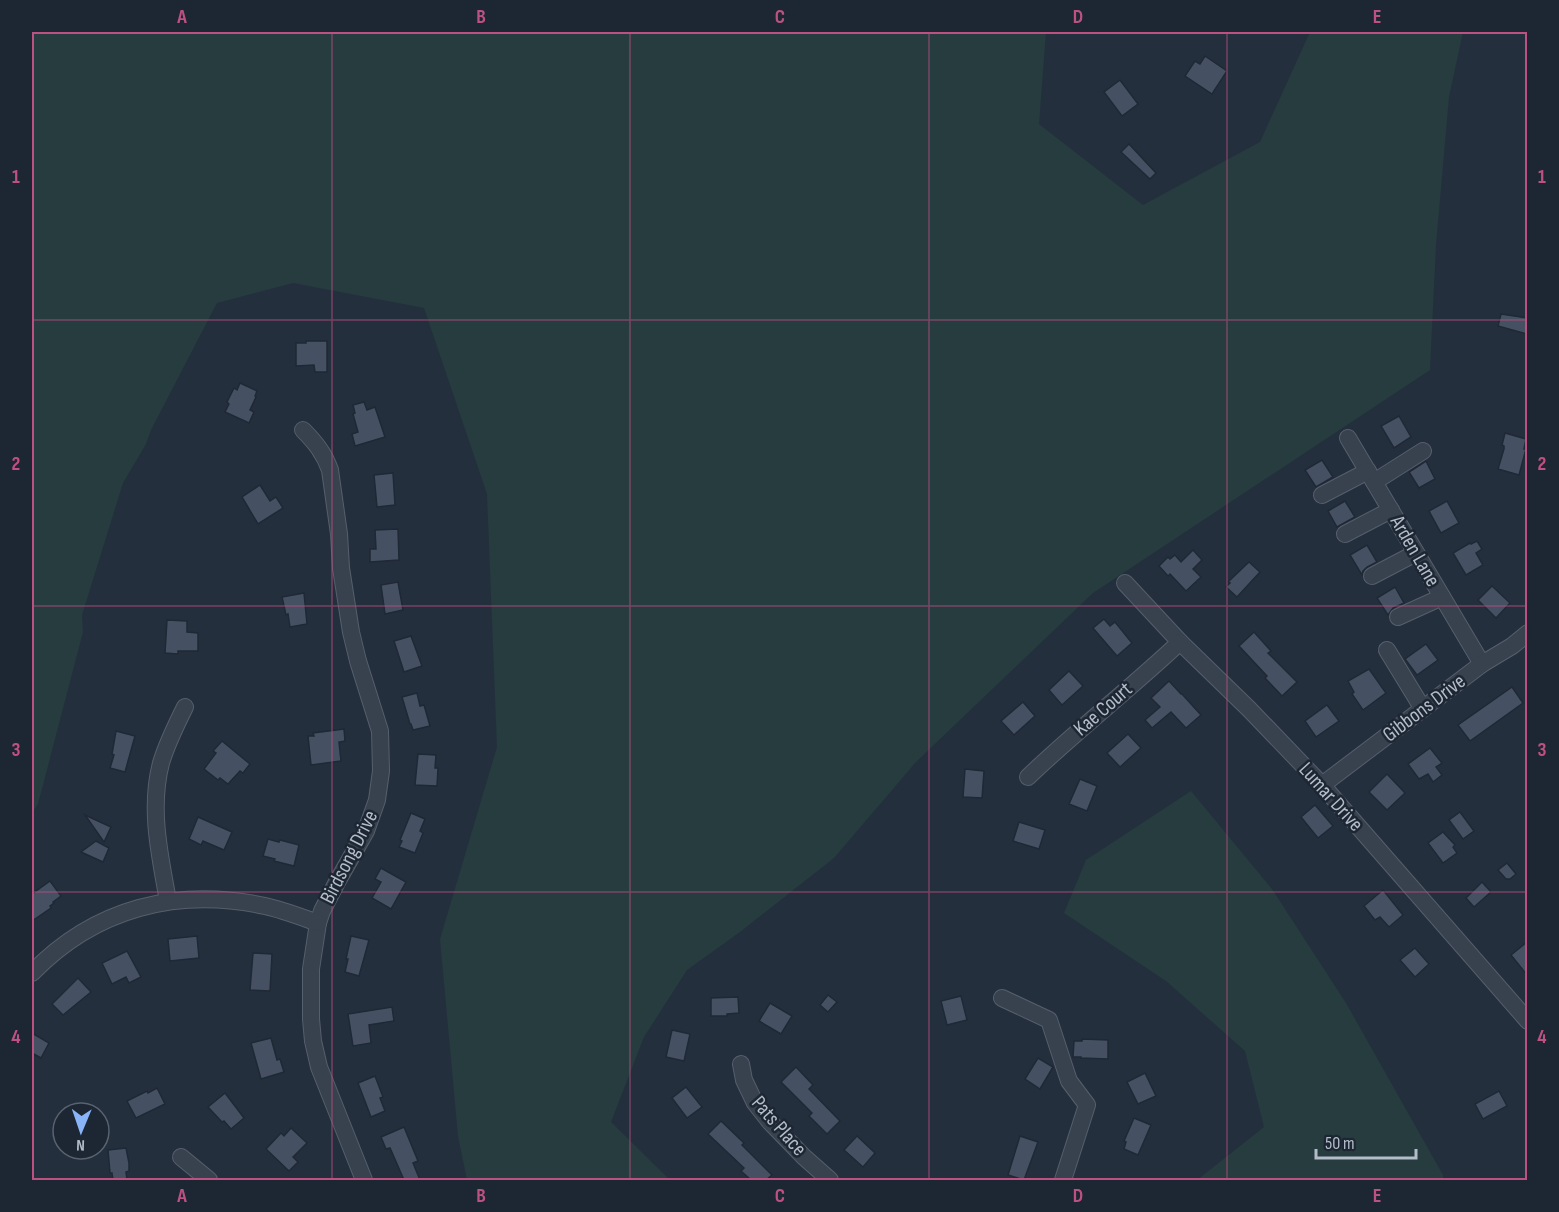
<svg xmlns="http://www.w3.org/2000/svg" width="1559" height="1212" viewBox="0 0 1559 1212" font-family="'Sofia Sans Condensed',sans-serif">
<rect width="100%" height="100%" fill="#242f3e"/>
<!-- green -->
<g fill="#263c3f">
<path d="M32,32H1046L1039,124L1143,205L1260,142L1310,32H1463L1449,97L1436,245L1430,370L1093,593L916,762L834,858L740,932L687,970L644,1037L611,1122L670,1180H467L458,1136L440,939L497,747L487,494L424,308L293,283L217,303L151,430L146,444L123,483L82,615L83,632L38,804L32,813Z"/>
<path d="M1191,791L1272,889L1346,1003L1443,1175V1180H1197L1264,1127L1245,1051L1166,981L1064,913L1086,860Z"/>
</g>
<!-- building -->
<g fill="#455162" stroke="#1f2835" stroke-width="1.5">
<path d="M1205,56L1227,71L1212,94L1185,76L1195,61L1200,64Z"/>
<path d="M1120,80L1138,104L1122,116L1104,92Z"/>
<path d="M1129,144L1156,173L1150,179L1121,152Z"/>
<path d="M1501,314L1527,318V334L1498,326Z"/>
<path d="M306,341H327V372H315L314,365L296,366V343H306Z"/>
<path d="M240,383L257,391L255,396L256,397L250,410L254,412L249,423L225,412L229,404L227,402L234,388L237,390Z"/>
<path d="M364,402L367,410L375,407L385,437L355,446L352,434L358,432L353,414L355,413L353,405Z"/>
<path d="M1399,416L1411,437L1394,448L1381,426Z"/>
<path d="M1505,433L1526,439L1524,449H1526L1519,475L1498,469L1504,449V446L1502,445Z"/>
<path d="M1322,460L1333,477L1316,487L1305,470Z"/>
<path d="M1426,461L1435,479L1419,488L1409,472Z"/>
<path d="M393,473L395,505L377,507L374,475Z"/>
<path d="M260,485L270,501L276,497L283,508L258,524L242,497Z"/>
<path d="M1345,501L1355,517L1337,527L1328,511Z"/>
<path d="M1447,501L1459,523L1441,533L1429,511Z"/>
<path d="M398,529L399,560L370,562V549H376L375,530Z"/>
<path d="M1477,541L1482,549L1476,553L1483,565L1466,575L1453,553L1470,543L1471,544Z"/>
<path d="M1367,545L1377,562L1367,567L1363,571L1362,575L1350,555Z"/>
<path d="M1193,550L1202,560L1193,569L1201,577L1186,591L1170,574L1168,576L1159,566L1168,557L1170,559L1175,555L1181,562Z"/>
<path d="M1249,562L1260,572L1237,597L1226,587L1230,583L1228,582Z"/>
<path d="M398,582L403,610L385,614L381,585Z"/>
<path d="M1492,586L1510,603L1496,618L1478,600Z"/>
<path d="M1395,587L1404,603L1393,608L1388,615L1377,598Z"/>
<path d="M304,593L307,624L290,627L288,614L286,615L282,597Z"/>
<path d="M1104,619L1110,626L1115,622L1132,643L1117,656L1093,628Z"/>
<path d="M167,620L187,621V632L198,633V651H178V654L165,653Z"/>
<path d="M1254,632L1271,651L1268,653L1297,682L1282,696L1265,678L1267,676L1239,646Z"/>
<path d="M411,636L422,666L404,672L394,641Z"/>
<path d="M1426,644L1438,660L1417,675L1405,659Z"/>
<path d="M1369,669L1386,693L1363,710L1352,694L1354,692L1348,681Z"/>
<path d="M1069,671L1083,686L1062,705L1049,690Z"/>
<path d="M1169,681L1181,694H1182L1201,715L1186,728L1171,712L1152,728L1145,720L1160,707L1151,698Z"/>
<path d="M1512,687L1523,703L1470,741L1458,725Z"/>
<path d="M417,693L420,706L424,705L430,726L413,730L411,724H410L402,697Z"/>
<path d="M1023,702L1035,716L1014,735L1001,721Z"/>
<path d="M1327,705L1339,721L1316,737L1305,721Z"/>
<path d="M344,729L345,741L339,742L341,761L311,765L308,736H314L313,733Z"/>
<path d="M116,731L135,736L125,772L110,768L114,755L112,754Z"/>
<path d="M1128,734L1141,748L1120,767L1107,753Z"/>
<path d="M222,741L250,764L243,773L240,771L228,784L220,778L218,780L204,769L216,753L213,751Z"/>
<path d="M1430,748L1442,763L1436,767L1442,775L1433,782L1428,774L1419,779L1408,764Z"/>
<path d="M418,754L436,755L435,768H438L437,786L415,785Z"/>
<path d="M965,769L984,771L982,798L963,797Z"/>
<path d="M1387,774L1405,793L1387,810L1369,792Z"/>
<path d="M1080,779L1097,786L1087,811L1069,804Z"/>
<path d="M1315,805L1333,826L1318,838L1301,817Z"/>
<path d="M1460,812L1474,831L1463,839L1449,820Z"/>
<path d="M411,813L425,819L420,831L423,833L415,853L399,847L402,841L400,840Z"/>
<path d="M85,815L111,827L104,842Z"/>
<path d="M198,817L232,832L224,850L203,841L201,845L189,839Z"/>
<path d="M1019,822L1045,830L1039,849L1013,841Z"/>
<path d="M1443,832L1455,845L1453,847L1457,853L1443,863L1428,843Z"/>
<path d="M268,839L279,842L280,840L299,845L294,866L274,861L275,859L263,856Z"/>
<path d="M96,841L109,848L103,862L81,852Z"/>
<path d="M1507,863L1516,874L1510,879H1506L1498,870Z"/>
<path d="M381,868L406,882L391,909L372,898L381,882L375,879Z"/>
<path d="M50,881L61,896L53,902L54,903L50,906L51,908L32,921V894Z"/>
<path d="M1482,882L1491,892L1474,907L1466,898Z"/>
<path d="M1383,890L1403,915L1389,927L1380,917L1375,920L1364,906Z"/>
<path d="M197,936L199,958L170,961L168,939Z"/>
<path d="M351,936L369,940L359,976L345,972L348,959H346Z"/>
<path d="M1527,942V975L1511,955Z"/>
<path d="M1415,948L1429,964L1415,977L1400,960Z"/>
<path d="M127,951L141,977L129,983L126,977L112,984L102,963Z"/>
<path d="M253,953L272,954L270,991L250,990Z"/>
<path d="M78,978L91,992L63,1015L52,1004Z"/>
<path d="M828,995L837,1002L828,1012L820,1005Z"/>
<path d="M961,996L967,1020L947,1025L941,1001Z"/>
<path d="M738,997L739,1013L727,1014V1016H711V998Z"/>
<path d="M770,1003L792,1016L781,1034L759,1021Z"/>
<path d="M392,1007L394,1021L369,1025L371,1043L353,1046L348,1014Z"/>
<path d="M672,1030L690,1034L684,1061L666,1057Z"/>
<path d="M32,1033L49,1043L41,1058L32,1053Z"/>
<path d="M271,1038L277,1060L280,1059L284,1072L261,1079L251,1043Z"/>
<path d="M1082,1039L1108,1040V1059L1081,1058V1057H1073L1074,1041H1082Z"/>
<path d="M1038,1058L1053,1067L1040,1089L1025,1079Z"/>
<path d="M796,1067L813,1085L809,1089L840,1121L827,1134L809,1116L812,1113L781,1082Z"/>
<path d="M1145,1073L1156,1096L1138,1104L1127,1082Z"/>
<path d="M375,1076L383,1097L380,1098L385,1111L371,1117L358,1083Z"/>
<path d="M686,1087L702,1107L687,1118L672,1098Z"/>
<path d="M157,1088L165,1104L136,1118L127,1101L147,1091L148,1093Z"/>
<path d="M1499,1091L1507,1106L1483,1119L1475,1104Z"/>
<path d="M225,1093L244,1118L231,1129L224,1121L222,1122L208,1107Z"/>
<path d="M1134,1118L1151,1125L1138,1155L1124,1149L1126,1142L1124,1141Z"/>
<path d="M721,1121L744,1143L742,1145L772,1175L766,1180H751L741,1171L744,1168L708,1134Z"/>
<path d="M404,1127L418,1161L413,1163L420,1180H404L390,1148L386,1149L381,1137Z"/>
<path d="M291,1128L307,1143L293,1157L298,1162L289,1171L266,1149L281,1133L284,1136Z"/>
<path d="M857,1136L875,1153L863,1167L844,1150Z"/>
<path d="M1020,1136L1038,1142L1024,1180L1008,1175Z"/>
<path d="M126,1148L129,1163V1171L126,1172L127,1180H113L112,1173H110L108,1150Z"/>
</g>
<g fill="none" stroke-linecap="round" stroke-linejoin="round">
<defs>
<g id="minor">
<path d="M303,430C315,442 324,453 330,470L339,534L341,568L351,632L358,661L380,731L381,771L377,800L366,831L337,882L322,911L318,923L311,969V1019L313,1041L319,1067L364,1180"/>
<path d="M1348,438L1482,664"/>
<path d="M1374,482L1423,451"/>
<path d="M1322,495L1368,471"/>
<path d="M1345,534L1391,510"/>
<path d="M1372,576L1416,553"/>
<path d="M1125,583L1180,642L1249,709L1322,785L1528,1021"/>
<path d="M1398,617L1442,597"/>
<path d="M1387,650L1423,709"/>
<path d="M1028,777C1077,730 1130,689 1180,642"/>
<path d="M1322,785L1482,664L1512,646L1528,633"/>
<path d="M168,901C160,856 149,809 161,763C167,743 176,725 185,707"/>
<path d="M32,973C95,908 177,887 265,906C283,910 301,917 318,923"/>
<path d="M1002,998L1049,1020L1069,1081L1087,1105L1063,1180"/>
<path d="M741,1064L744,1080L755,1103L770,1122L804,1157L830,1180"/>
<path d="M181,1157L209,1180"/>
</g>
</defs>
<!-- minor casing -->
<use href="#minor" stroke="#565f6c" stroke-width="18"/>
<!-- minor -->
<use href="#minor" stroke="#38414e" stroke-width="16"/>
</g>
<!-- grid -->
<path fill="none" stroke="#bd5182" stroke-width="1.5" stroke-opacity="0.55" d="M332,32V1180M630,32V1180M929,32V1180M1227,32V1180M32,320H1528M32,606H1528M32,892H1528"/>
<g text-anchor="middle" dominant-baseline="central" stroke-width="5" stroke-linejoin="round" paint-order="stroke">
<!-- street labels -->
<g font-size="21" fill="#b4bcc9" stroke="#1d2633">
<text transform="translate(1415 551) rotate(60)">Arden Lane</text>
<text transform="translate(1424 708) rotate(-37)">Gibbons Drive</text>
<text transform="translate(1103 709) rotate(-41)">Kae Court</text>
<text transform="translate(1331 797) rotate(48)">Lumar Drive</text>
<text transform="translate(349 857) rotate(-63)">Birdsong Drive</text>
<text transform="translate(779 1126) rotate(49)">Pats Place</text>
</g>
</g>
<!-- border -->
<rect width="1559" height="1212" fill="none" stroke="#1d2633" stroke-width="66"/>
<!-- north arrow -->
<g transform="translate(81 1131) rotate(182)"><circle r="28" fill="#1d2633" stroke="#59626f" stroke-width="1.5"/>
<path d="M0-4.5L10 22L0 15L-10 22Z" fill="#8ab4f8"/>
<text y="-9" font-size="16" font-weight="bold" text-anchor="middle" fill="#b4bcc9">N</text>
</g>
<!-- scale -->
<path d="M1316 1149v9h100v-9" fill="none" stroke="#b4bcc9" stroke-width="3"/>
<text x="1325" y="1149" font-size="18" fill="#b4bcc9" stroke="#1d2633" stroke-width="4.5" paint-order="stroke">50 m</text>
<rect x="33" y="33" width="1493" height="1146" fill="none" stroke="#bd5182" stroke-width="2"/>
<g font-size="20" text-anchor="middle" font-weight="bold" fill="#bd5182">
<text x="182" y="23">A</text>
<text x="481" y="23">B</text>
<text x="780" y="23">C</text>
<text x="1078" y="23">D</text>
<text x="1377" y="23">E</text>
<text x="16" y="183">1</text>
<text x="1542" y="183">1</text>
<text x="16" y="470">2</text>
<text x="1542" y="470">2</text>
<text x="16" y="756">3</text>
<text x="1542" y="756">3</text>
<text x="16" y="1043">4</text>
<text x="1542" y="1043">4</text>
<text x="182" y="1202">A</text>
<text x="481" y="1202">B</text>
<text x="780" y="1202">C</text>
<text x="1078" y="1202">D</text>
<text x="1377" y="1202">E</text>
</g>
</svg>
